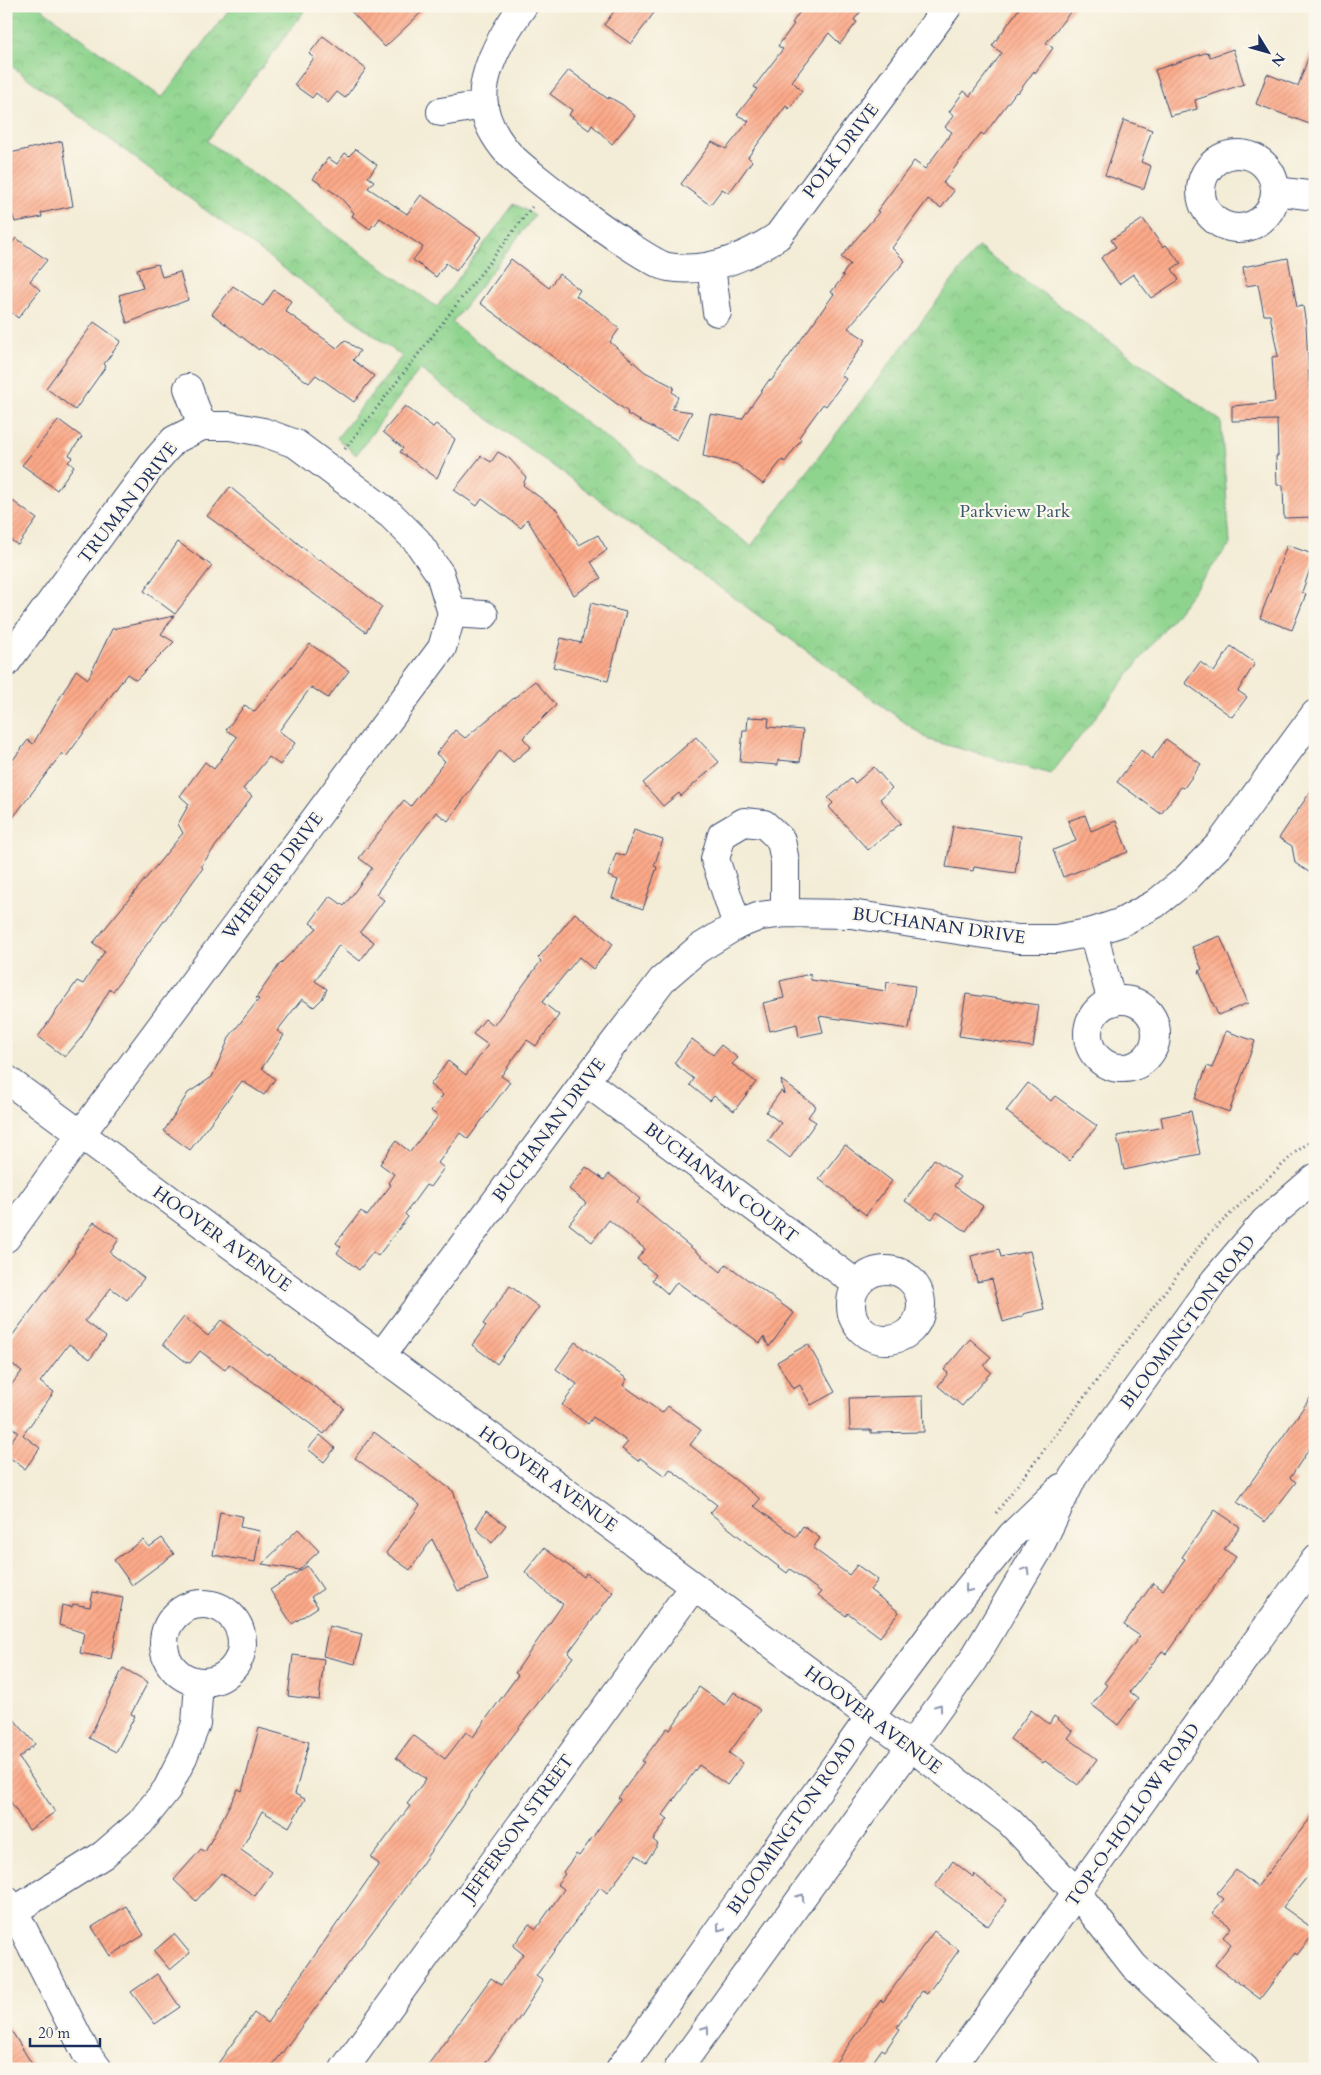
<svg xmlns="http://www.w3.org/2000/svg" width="1321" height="2075" viewBox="0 0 1321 2075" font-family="Cardo,serif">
<defs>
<pattern id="park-crowns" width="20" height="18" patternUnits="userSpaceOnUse" patternTransform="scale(1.25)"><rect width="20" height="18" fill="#8fd48e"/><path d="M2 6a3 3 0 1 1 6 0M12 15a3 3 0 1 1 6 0" fill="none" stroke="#7bb67d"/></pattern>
<pattern id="building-hatch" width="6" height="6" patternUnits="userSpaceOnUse" patternTransform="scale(1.25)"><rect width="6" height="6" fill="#fca988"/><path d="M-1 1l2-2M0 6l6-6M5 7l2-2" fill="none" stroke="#d79278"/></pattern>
</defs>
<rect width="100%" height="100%" fill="#fbf7ec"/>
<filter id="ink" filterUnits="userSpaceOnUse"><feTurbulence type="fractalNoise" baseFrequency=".02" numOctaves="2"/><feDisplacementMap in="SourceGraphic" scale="10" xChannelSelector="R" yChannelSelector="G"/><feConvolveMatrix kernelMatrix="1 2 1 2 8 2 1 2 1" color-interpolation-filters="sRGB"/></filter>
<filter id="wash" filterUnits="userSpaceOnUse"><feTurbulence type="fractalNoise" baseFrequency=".0096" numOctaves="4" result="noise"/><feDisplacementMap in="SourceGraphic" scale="20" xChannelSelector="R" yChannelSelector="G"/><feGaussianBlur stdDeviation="1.12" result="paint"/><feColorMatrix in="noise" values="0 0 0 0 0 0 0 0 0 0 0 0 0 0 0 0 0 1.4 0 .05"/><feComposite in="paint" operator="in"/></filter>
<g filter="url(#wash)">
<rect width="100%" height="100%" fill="#f3ecd6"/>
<!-- park -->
<path fill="url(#park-crowns)" stroke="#558276" d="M6,6H38L162,98L232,6H308L207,141L437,307L514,204L535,215L452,323L751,546L978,247L1221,421L1230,544L1051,774L929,740L420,369L356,455L337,438L402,356L6,62Z"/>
<g id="blocks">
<!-- building -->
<g fill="url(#building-hatch)">
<path d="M346,6H428L385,47Z"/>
<path d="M618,6H659L631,44L604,25Z"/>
<path d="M804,6H865L854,20L857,22L840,44L829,33L792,81L802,91L789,109L786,106L748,157L752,161L729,193L722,189L710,205L681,184L712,142L726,149L749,121L737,115L757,89L754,87L783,49L778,46L794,24L792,23Z"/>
<path d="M1021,6H1075L1046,43L1053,48L1035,73L1034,71L1018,93L1016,92L984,135L981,133L943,183L954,191L941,208L928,199L892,248L905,261L848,328L866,340L841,375L846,379L826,406L823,404L799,437L801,440L785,462L782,460L763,484L736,464L703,456L710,414L742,419L769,380L771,381L834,294L831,292L844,276L842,275L850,264L841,257L879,212L877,211L914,161L925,169L952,132L945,127L954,115L949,112L964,91L970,96L1002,53L992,46Z"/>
<path d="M323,36L366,69L345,98L337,92L328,103L316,93L312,98L294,85L314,58L309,54Z"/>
<path d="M1312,47H1315V126L1256,104L1267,74L1298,86Z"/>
<path d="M1233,49L1244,84L1195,100L1197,109L1170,116L1155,70L1208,52L1210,57Z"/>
<path d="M569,70L608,99L609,97L623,105L635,116L612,144L592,125L589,130L569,115L572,110L550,94Z"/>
<path d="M1124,120L1152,130L1141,162L1151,166L1144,189L1105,175Z"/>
<path d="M62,141L73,206L41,213L42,217L15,222L11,211H9L6,198V154Z"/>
<path d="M356,149L377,165L368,177L374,181L368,188L407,214L421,195L481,237L456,271L446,263L436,277L413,260L423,247L380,218L374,226L373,225L370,229L352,216L354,213L339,196L313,179L328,158L337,164L345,153L349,156Z"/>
<path d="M1143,219L1163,247L1166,245L1181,263L1172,269L1179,280L1151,298L1133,274L1119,284L1101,258L1116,247L1111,240Z"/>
<path d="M16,238L47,260L30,281L40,290L18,318L6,308V252Z"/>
<path d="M1288,258L1297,307L1303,306L1306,325L1310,401L1315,400V517L1284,518L1283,485H1277L1276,456H1278L1277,420L1232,421V406L1275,402L1272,357L1278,356L1270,315H1264L1258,284L1246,286L1243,267Z"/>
<path d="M511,259L549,288L559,274L580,290L576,296L603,314L619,329L610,342L645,372L674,387L672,392L678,397L672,409L692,412L677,440L627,414L628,412L480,303Z"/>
<path d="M158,264L162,277L180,272L188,300L127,323L119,295L143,288L137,269Z"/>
<path d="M233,286L263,306L274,290L291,301L285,311L337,348L345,340L360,351L353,360L374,376L354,402L316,375L309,383L260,348L259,350L212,314Z"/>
<path d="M94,322L121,341L104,364L106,366L75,410L46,388Z"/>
<path d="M405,406L433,427L436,424L455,439L437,478L400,452L403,448L383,432Z"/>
<path d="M59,420L82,437L69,455L73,457L68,462L74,466L57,490L22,465Z"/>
<path d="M498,452L510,459L526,477L523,485L557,510L579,545L598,535L607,550L591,562L601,578L574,595L527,519L521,528L482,499L477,506L454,490L481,456L491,462Z"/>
<path d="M230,487L319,561L320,559L382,607L366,632L207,516Z"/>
<path d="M6,496L37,519L18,545L6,537Z"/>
<path d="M178,542L212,566L175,614L144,591Z"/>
<path d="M1287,545L1315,555L1302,592L1306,594L1292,630L1260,618Z"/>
<path d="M591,603L626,612L608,681L553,667L561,638L581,643Z"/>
<path d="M174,616L161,634L174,642L136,680L127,674L66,757L62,753L6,827V769L28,740L33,744L76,670L88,679L112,629Z"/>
<path d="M310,644L349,671L328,698L311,687L279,731L295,743L280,765L269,757L243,789L252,796L201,866L203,868L150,940L113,991L110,989L81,1038L65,1057L38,1037L77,981L83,984L105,951L93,943L183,833L178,824L189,804L180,796L205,762L214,769L237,737L226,730L245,705L254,712Z"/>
<path d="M1231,646L1255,663L1238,691L1247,697L1232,717L1185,683L1200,662L1214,672Z"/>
<path d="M535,681L556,705L523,738L531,747L513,762L500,750L448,821L436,812L376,894L384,900L360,932L374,942L360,961L339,945L315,981L327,989L322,999L314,1007L302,999L277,1031L284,1035L262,1068L275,1079L264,1095L242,1081L190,1150L164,1131L188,1093L212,1077L230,1036L259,999L256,998L279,965L317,928L310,923L330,896L344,906L372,868L359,858L404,800L411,806L445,761L436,754L455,730L465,738Z"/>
<path d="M748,717L769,718L768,727L803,730L800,762L778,760V765L740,762L743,730H747Z"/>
<path d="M696,737L719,762L681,796L679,793L663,806L643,783Z"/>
<path d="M1166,739L1201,764L1184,788L1181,787L1161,814L1117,782L1141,750L1152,759Z"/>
<path d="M874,767L892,788L880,799L901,823L868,850L829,807L833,803L828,798L851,779L855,783Z"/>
<path d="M1315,785V876L1295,863L1292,846L1279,838Z"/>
<path d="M1085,815L1091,831L1116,821L1128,852L1063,877L1053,850L1076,841L1068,821Z"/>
<path d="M953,826L1021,836L1015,873L974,867L973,871L946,867Z"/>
<path d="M634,830L663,840L654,866L657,867L643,909L612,898L618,880L608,876L616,853L625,856Z"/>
<path d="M575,913L613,944L593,969L579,957L542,1002L559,1015L536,1046L527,1040L501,1076L510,1082L468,1139L460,1133L438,1163L444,1168L430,1187L426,1185L405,1214L408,1217L378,1256L373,1252L359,1270L337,1253L341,1247L336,1243L361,1211L367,1216L391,1185L388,1183L394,1174L380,1164L396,1141L410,1152L438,1116L431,1111L443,1095L430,1085L448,1061L466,1075L488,1045L473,1034L485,1019L494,1025L541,961L538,958Z"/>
<path d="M1220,936L1248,1003L1218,1015L1199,971L1202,969L1192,947Z"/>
<path d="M810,974L811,980L886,991L887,982L915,986L909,1029L819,1016L823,1032L799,1037L797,1024L770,1031L763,1003L784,998L780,981Z"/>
<path d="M966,994L1039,1005L1033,1047L959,1036Z"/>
<path d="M1226,1031L1255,1041L1229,1112L1195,1099L1207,1066L1212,1068Z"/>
<path d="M692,1039L713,1055L721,1045L738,1058L732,1064L756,1082L734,1111L714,1096L710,1101L690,1085L694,1079L674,1063Z"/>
<path d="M781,1080L816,1106L808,1117L816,1122L790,1158L768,1141L781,1123L766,1112L781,1091L784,1094Z"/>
<path d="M1028,1083L1051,1101L1055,1096L1097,1126L1069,1161L1006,1111Z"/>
<path d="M1191,1111L1200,1154L1124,1170L1117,1136L1163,1127L1161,1117Z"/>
<path d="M845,1145L892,1181L866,1215L819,1179Z"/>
<path d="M934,1159L960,1177L954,1186L983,1206L966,1231L937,1212L932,1219L905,1201Z"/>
<path d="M586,1167L604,1180L609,1174L625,1186L640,1199L637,1203L721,1272L726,1264L794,1313L769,1347L764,1337L760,1343L677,1282L668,1294L652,1280L656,1275L637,1259L645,1249L609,1220L592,1242L569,1224L586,1203L569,1189Z"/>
<path d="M94,1222L119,1239L110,1253L144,1278L127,1300L111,1288L85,1321L106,1337L90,1359L69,1344L40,1382L54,1392L23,1435L40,1448L25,1469L6,1455V1448L18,1432L6,1423V1392L22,1371L6,1360V1344L75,1252L74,1251Z"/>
<path d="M999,1249L1001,1257L1030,1251L1044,1309L1023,1314V1316L1003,1322L992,1279L977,1282L971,1256Z"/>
<path d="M510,1286L539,1307L497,1364L472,1345L486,1326L483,1324Z"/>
<path d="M184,1317L208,1336L221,1320L268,1356L269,1354L344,1408L324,1434L229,1364L225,1370L200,1351L190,1363L186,1362L163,1344Z"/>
<path d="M970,1339L991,1357L984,1366L991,1372L962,1406L938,1386L948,1373L944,1370Z"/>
<path d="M575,1342L627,1379L623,1385L662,1413L668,1406L701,1430L690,1445L760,1499L754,1506L796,1537L803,1526L820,1538L813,1548L849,1575L857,1565L878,1580L870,1590L899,1612L880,1637L848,1613L846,1616L818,1595L821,1592L790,1569L787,1573L746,1542L710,1513L717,1505L670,1469L665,1476L640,1458L638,1461L622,1449L628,1442L593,1417L588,1424L562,1405L577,1384L556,1369Z"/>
<path d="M808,1344L835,1392L811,1405L800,1385L793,1389L777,1362Z"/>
<path d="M1315,1391V1440L1290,1478L1296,1482L1265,1522L1237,1502Z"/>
<path d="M923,1396L924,1432L871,1433V1430H850L849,1398Z"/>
<path d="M374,1432L453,1491L488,1580L458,1591L432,1539L410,1570L386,1553L420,1505L355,1458Z"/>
<path d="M320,1435L335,1448L324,1462L308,1449Z"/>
<path d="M1215,1510L1240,1527L1224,1549L1236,1557L1166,1654L1162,1651L1130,1692L1138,1698L1118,1725L1092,1705L1107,1685L1104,1683L1140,1636L1124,1625L1153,1583L1163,1590L1185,1559L1182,1557Z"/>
<path d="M486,1511L506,1525L492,1543L476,1528Z"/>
<path d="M220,1512L242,1516L240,1527L260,1531L255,1562L213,1555Z"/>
<path d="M298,1529L319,1551L299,1570L262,1564Z"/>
<path d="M162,1538L174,1554L132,1585L114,1560L143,1540L149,1547Z"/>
<path d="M544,1548L584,1577L586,1573L613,1592L568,1653L573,1657L489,1767L410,1881L270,2069H214L254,2013L267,2023L379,1864L371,1858L410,1806L407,1804L426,1779L396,1758L413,1735L445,1759L466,1732L473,1737L518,1675L515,1673L563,1604L547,1593L525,1572Z"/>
<path d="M307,1566L323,1589L311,1597L318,1607L292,1624L270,1590Z"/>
<path d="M93,1592L123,1598L111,1659L80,1653L84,1633L59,1625L62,1605L72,1607L73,1604L90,1607Z"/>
<path d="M329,1626L362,1634L355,1664L323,1656Z"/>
<path d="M293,1655L324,1659L319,1700L288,1696Z"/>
<path d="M123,1668L148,1682L131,1714L135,1716L116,1752L89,1738Z"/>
<path d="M699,1687L725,1705L734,1692L760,1710L729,1753L743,1763L727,1785L699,1765L663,1815L668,1819L653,1840L658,1844L646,1862L636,1855L607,1893L600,1887L536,1976L543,1981L518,2020L481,2069H425L491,1978L501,1985L523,1954L513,1946L529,1924L536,1929L564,1889L557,1884L565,1874L563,1872L576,1854L579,1856L620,1799L618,1798L644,1762L642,1761L667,1728L670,1730Z"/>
<path d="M6,1710L35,1744L19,1758L55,1812L29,1830L6,1795Z"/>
<path d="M1031,1710L1049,1724L1054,1716L1073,1731L1068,1738L1097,1759L1078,1785L1045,1761L1043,1763L1010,1739Z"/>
<path d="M259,1728L309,1742L295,1794L305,1799L289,1827L262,1811L241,1850L272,1872L255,1896L221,1873L196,1901L174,1880L201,1849L205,1852L238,1789L242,1791Z"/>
<path d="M1315,1812V1867L1283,1907L1315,1930V1932L1297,1955L1295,1953L1260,1999L1215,1965L1231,1944L1223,1937L1231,1927L1212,1913L1224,1899L1217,1893L1236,1870L1257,1887Z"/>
<path d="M953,1861L973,1877L974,1874L1007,1900L988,1926L935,1886Z"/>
<path d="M126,1906L144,1935L110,1956L92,1927Z"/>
<path d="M934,1931L959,1950L927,1994L922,1991L897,2027L900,2029L885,2051L882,2049L868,2069H831L881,2000L883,2002Z"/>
<path d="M174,1934L190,1953L170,1970L154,1951Z"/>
<path d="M157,1974L180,2007L155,2024L131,1992Z"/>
<path d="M6,2022L35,2069H6Z"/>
</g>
</g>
</g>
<g filter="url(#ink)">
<use href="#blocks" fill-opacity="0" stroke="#3b4b70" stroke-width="1"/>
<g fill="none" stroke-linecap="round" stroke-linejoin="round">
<defs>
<g id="minor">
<path d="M523,6C504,32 479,72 484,107C487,125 496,139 508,153C524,172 647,264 668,267C708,274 745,258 778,236L948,6"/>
<path d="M441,112L484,105"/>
<circle cx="1238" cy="191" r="37"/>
<path d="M1276,191L1315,196"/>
<path d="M711,267L717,312"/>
<path d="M188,388L202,426"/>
<path d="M452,613L484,615"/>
<path d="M6,663L152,465L174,440L202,426H230L263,432L296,444L391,515L417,541L440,574L452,613"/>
<path d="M737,925L715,859L722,835L744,822L764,824L781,840L785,862V913"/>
<path d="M1093,932L1112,1002"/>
<circle cx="1122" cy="1034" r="34"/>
<path d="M585,1081L857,1284"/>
<path d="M6,1238L81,1134L442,648L452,613"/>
<circle cx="886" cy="1305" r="35"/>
<path d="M381,1356L585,1081L662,980L698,949L737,925L760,916L785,913L851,914L1018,939H1056L1093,932L1122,922L1155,904L1184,881L1219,845L1315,714"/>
<circle cx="203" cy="1643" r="39"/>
<path d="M910,1746L1009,1821L1077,1893L1134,1966L1245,2069"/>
<path d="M6,1900L14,1911L86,2053L98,2069"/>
<path d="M14,1911L103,1855L140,1823L167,1789L183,1757L196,1724L199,1683"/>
<path d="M344,2069L693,1587"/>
<path d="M950,2069L1315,1560"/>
</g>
<g id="tertiary">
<path d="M6,1079L910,1746"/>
<path d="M620,2069L870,1717L933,1632L1012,1535L1061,1488"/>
<path d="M678,2069L973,1660L1037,1552L1073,1477L1215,1280L1265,1221L1315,1178"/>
</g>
</defs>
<!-- minor casing -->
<use href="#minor" stroke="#3b4b70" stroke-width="30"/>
<!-- tertiary casing -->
<use href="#tertiary" stroke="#3b4b70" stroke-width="30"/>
<!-- path -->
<g stroke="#3b4b70" stroke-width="3" stroke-dasharray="1 4" stroke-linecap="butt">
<path d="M345,449L532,207"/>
<path d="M996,1513L1208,1235L1296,1152L1315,1138"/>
</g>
<!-- minor -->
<use href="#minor" stroke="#fff" stroke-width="28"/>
<!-- tertiary -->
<use href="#tertiary" stroke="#fff" stroke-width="28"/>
</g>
<!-- one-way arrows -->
<defs><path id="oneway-chevron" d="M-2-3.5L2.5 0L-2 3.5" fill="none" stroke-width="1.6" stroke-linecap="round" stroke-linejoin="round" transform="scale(1.25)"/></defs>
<g stroke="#8d97ae">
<use href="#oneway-chevron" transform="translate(1026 1570) rotate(-59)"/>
<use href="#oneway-chevron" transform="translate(968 1589) rotate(129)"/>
<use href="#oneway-chevron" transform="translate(939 1707) rotate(-54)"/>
<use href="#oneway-chevron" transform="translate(801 1897) rotate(-54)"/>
<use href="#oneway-chevron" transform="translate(720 1928) rotate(125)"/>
<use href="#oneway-chevron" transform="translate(706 2029) rotate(-54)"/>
</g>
</g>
<g text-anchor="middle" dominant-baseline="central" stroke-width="4.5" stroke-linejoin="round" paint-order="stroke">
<!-- street labels -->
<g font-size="18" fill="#1b2f5e" stroke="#fbf7ec">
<text transform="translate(841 151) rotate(-53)">POLK DRIVE</text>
<text transform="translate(128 503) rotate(-52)">TRUMAN DRIVE</text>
<text transform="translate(273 876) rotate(-53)">WHEELER DRIVE</text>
<text transform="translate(939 926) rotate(8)">BUCHANAN DRIVE</text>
<text transform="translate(549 1130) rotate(-53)">BUCHANAN DRIVE</text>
<text transform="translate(721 1183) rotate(37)">BUCHANAN COURT</text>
<text transform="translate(222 1239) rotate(36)">HOOVER AVENUE</text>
<text transform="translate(1188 1322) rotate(-53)">BLOOMINGTON ROAD</text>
<text transform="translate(548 1479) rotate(36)">HOOVER AVENUE</text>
<text transform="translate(873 1720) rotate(37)">HOOVER AVENUE</text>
<text transform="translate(1133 1815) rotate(-55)">TOP-O-HOLLOW ROAD</text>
<text transform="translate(792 1826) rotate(-55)">BLOOMINGTON ROAD</text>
<text transform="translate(518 1828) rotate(-54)">JEFFERSON STREET</text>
</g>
<!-- park labels -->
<g font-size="18" fill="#38586a" stroke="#fbf7ec">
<text x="1015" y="511">Parkview Park</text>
</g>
</g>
<!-- margin -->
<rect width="1321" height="2075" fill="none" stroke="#fbf7ec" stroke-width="25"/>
<!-- north arrow -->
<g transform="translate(1268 52) rotate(127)" stroke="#fbf7ec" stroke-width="4" paint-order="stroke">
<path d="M0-4L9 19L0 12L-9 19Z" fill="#1b2f5e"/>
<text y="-8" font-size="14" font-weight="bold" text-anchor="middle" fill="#1b2f5e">N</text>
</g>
<!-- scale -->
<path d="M30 2038v8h70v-8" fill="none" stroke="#1b2f5e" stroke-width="2.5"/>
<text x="38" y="2038" font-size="15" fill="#1b2f5e" stroke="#fbf7ec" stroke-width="4" paint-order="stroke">20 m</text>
</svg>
